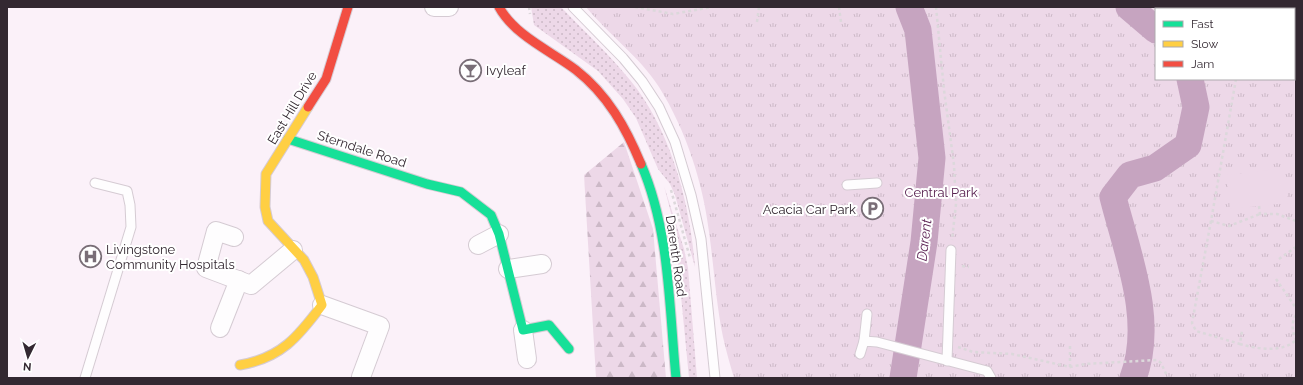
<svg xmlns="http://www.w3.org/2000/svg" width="1303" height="385" viewBox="0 0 1303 385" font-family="Raleway,sans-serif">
<defs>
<pattern id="grass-dots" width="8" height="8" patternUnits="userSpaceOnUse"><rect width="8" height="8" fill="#edd8e8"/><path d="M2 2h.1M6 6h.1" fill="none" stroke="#ccb9c7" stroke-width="1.8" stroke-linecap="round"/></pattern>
<pattern id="forest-firs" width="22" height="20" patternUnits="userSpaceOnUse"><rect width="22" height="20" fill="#edd8e8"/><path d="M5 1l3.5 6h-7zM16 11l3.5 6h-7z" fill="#ccb9c7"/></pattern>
<pattern id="park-tufts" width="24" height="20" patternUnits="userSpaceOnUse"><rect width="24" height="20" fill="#edd8e8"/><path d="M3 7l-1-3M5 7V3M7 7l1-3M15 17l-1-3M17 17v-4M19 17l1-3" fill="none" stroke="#ccb9c7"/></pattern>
</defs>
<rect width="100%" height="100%" fill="#fbf1f9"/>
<!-- grass -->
<g fill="url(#grass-dots)">
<path d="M531,7H561C584,31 609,54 630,80C671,130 690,203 695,267L675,195L670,184L658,169L636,118L623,99L598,71L534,25Z"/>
<path d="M664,186L684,249L688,268L697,378H689L678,265L679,244Z"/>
</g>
<!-- forest -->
<path fill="url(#forest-firs)" d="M624,142L653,229L666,378H596L584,175Z"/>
<!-- park -->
<path fill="url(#park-tufts)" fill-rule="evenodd" d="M586,7H1296V378H734C730,364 726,351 723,337C716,303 714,267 709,232C703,183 686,130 659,87C639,56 609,35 586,7ZM1156,9H1294V79H1156Z"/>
<!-- pitch -->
<path fill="#edd8e8" d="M1284,168L1288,203L1230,209L1227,175Z"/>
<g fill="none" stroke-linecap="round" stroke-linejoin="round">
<!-- river -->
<g stroke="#c6a4c0" stroke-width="27">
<path d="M1129,7L1156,30"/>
<path d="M903,378L924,242L932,158L918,30L909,7"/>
<path d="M1133,378C1155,321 1127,253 1113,197L1130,175L1155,168L1188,145L1196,107L1190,79"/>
</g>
<defs>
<g id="lane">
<path d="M573,7L623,58L642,81L659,107L675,142L691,195L701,239L715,378"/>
<path d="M847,185L877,183"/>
<path d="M864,341L867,314"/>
<path d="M860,354L864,341L877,342L987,371L991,378"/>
<path d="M947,361L951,250"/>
<path d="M85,378L131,227L130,205L127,191L95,183"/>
</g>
<g id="street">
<path d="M434,7H449"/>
<path d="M234,237L216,231L206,268L251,285L293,250"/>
<path d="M478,245L499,234"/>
<path d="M508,269L542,264"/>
<path d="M322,305L380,326L361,377"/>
<path d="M220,328L239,280"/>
<path d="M523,330L527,359"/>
</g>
<g id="fast">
<path d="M288,139L427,184L461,192L491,215L499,234L523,330L549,325L569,349"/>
<path d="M641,164C670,231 669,307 676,378"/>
</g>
<path id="slow" d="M240,365C281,358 298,337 322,305L313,277L304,260L268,221L265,207L266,174L308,107"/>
<g id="jam">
<path d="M499,7C515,36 551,51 576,70C608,95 626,128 641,164"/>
<path d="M308,107L326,79L348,7"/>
</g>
</defs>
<!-- lane casing -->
<use href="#lane" stroke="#d5cbd3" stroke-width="11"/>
<!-- street casing -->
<use href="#street" stroke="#d5cbd3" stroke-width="20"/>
<!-- fast casing -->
<use href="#fast" stroke="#d5cbd3" stroke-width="11"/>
<!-- slow casing -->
<use href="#slow" stroke="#d5cbd3" stroke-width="11"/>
<!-- jam casing -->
<use href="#jam" stroke="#d5cbd3" stroke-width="11"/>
<!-- path -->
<g stroke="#dcd8db" stroke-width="2.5" stroke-dasharray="3 3" stroke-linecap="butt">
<path d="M529,7L530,14"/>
<path d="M635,7L673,14L712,7"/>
<path d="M839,7L841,22"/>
<path d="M936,7L944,90L954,165L956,204L952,240"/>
<path d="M1186,7L1188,9"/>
<path d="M757,22L759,7"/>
<path d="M1294,59L1296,60"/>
<path d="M1236,79L1211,221L1229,226L1260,214"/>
<path d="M671,190L690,258"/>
<path d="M1259,206L1260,214H1277L1296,221"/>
<path d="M1211,221L1192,323L1196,331L1240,344L1242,331"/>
<path d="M1279,259L1296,247"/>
<path d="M962,266L969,267"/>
<path d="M1276,279L1296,308"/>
<path d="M1296,315C1291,323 1292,331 1296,340"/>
<path d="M1240,344C1257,349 1282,353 1296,340"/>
<path d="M958,347L973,352L1012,354L1070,367L1085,364L1157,360L1161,363L1168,378"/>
<path d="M1070,367V344"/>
</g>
<!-- lane -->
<use href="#lane" stroke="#fefdfe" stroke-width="9"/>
<!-- street -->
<use href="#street" stroke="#fefdfe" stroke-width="18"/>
<!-- fast -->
<use href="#fast" stroke="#16e098" stroke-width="9"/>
<!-- slow -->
<use href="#slow" stroke="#ffcf43" stroke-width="9"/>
<!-- jam -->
<use href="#jam" stroke="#f24e42" stroke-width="9"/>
</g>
<!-- icons -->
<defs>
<symbol id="bar-ring" viewBox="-11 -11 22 22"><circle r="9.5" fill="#fff" stroke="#796e77" stroke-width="1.5"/><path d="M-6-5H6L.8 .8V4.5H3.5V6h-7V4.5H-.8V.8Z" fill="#796e77"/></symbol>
<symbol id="parking-ring" viewBox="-11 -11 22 22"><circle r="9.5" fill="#fff" stroke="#796e77" stroke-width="1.5"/><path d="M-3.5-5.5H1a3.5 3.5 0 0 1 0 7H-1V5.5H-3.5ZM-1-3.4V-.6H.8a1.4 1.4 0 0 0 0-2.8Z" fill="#796e77"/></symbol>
<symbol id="hospital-ring" viewBox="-11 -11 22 22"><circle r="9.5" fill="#fff" stroke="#796e77" stroke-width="1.5"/><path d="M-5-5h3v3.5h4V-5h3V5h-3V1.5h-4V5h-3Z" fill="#796e77"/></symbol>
</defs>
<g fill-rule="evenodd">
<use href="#bar-ring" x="458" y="58" width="25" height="25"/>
<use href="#parking-ring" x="860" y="196" width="25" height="25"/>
<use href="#hospital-ring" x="78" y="244" width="25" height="25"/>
</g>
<g text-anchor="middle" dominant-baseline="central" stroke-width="4" stroke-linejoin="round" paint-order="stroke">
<!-- poi labels -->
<g font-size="13" fill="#332831" stroke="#fff" text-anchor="start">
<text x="486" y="70">Ivyleaf</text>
<text x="856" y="209" text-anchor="end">Acacia Car Park</text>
<text x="106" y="249">Livingstone<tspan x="106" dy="15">Community Hospitals</tspan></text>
</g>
<!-- street labels -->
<g font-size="13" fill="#332831" stroke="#fff">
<text transform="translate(292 108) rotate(-59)">East Hill Drive</text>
<text transform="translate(362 149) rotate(18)">Sterndale Road</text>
<text transform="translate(676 256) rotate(82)">Darenth Road</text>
</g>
<!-- park labels -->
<g font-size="13" fill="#592251" stroke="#fff">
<text x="941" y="192">Central Park</text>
</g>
<!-- water labels -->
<g font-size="14" font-style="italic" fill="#622a5a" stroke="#fff">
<text transform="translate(924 240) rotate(-83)">Darent</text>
</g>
</g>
<!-- border -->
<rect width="1303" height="385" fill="none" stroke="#332831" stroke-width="16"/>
<!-- legend -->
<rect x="1155" y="8" width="140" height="72" fill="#ffffff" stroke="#ada9ad"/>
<rect x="1163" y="21" width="20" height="6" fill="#16e098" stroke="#ada9ad"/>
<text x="1191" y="28" font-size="12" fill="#332831">Fast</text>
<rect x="1163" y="41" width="20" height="6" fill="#ffcf43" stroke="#ada9ad"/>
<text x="1191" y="48" font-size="12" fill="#332831">Slow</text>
<rect x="1163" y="61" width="20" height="6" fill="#f24e42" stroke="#ada9ad"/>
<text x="1191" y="68" font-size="12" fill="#332831">Jam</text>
<!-- north arrow -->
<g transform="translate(28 357) rotate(185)" stroke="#ffffff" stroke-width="3" paint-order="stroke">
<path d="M0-3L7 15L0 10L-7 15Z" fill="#332831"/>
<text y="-6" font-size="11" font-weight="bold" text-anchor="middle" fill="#332831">N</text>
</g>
</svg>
